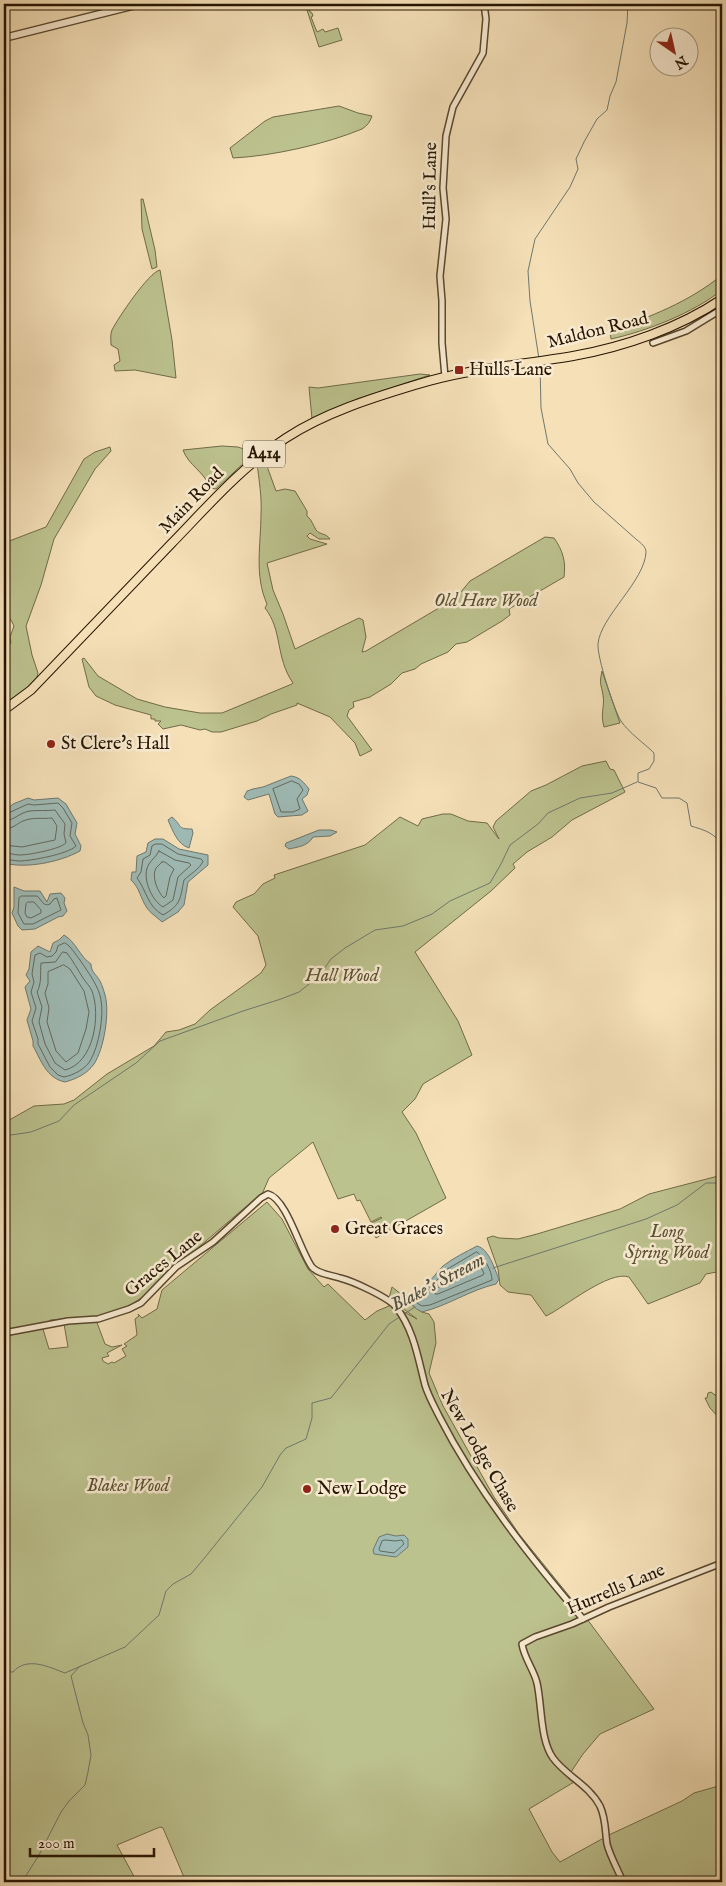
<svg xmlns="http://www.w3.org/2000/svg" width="726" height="1886" viewBox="0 0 726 1886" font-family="'IM FELL English',serif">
<rect width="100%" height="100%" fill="#f5e0b8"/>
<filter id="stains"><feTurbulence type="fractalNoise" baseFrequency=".004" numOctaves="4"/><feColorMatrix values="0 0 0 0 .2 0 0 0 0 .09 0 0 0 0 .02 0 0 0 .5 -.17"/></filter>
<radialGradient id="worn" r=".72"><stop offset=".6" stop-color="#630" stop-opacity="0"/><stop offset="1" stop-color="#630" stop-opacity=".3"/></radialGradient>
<!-- green -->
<g fill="#bcc28e" stroke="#706b48">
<path d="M305,4H308L310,12L312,13L313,16L311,17L317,32L323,29L325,32L338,28L342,40L319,47Z"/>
<path d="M339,106L358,113L372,116C370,122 367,126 362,129C326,144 273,156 233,158L230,148L265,121L273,117Z"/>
<path d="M141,199H143L155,250L157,267L152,269L142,229Z"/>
<path d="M160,270L172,340L176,378L135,370L115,371L114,365L120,361L118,349L111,345C111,340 110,334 112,330C118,318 149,272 160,270Z"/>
<path d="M722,275V290C693,313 647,331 611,339L610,331C650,317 689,302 722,275Z"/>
<path d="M420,374L430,375L357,399L312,419L309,387L318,388Z"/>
<path d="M222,446L238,447L252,452L249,458L216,489L210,488C205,472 188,465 183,450Z"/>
<path d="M110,447L111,451L95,469L54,539L41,585L26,626L32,655L38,673C36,687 14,699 4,707V645L8,646L11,643L10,637L14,626L11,620L4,616V543L46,527L84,459L95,452Z"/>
<path d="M264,458L276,491L285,489L295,491L307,511V516C312,520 313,525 316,530C320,535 326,533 330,539H319L310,533L307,536L310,539L327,544L267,563L273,590L283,614L295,649L359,618L363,620L366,637L362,652L366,651L449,602L460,593L470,581L545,537L554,538C563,551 566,561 564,577L509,609L510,615L502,621L467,642L456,644L448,652L421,664L415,669L402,673L391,684L370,697L353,702L354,707L349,710L347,716L372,750L360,756L355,743L330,717L297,703V705L271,714L257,721L221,732H212L205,729L200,730L181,725L163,729L158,724L161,721H155V719H151V715L115,705L96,696L89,687L82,659L84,658L98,676L137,699L165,707L200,713H222L292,684L293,683C275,657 283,631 265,608L267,604C254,575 261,544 261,514C262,497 259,480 257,463Z"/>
<path d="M602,671L620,723L604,727C600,713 605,707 603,695C601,683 599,685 602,671Z"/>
<path d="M606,761L610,769L614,770L625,792L572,820L552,837L527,852L513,864L515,868L491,891L415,952L458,1021L472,1055L423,1084L415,1099L402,1112L416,1133L446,1198L376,1238L369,1224L382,1218L381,1217L371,1222L360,1200L357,1201L354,1194L338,1199L313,1142L269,1178L263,1192L185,1259L167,1272L160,1282L147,1294L132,1304L117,1312L99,1316L50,1320L43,1329L49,1349L68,1347L64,1324L96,1320L105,1344L112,1347L122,1345L107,1353L109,1356L102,1358L103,1361L108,1364L112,1362L114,1363L126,1356L122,1349L127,1346L124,1344L137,1335L135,1319L139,1316L138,1314L142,1318L157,1309L162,1290L267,1202L282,1219L308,1269L324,1287L328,1284L365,1320L377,1311L389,1306L388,1303L417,1319L389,1298L392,1287L401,1294L412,1295L413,1306L422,1312L429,1314L434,1322L436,1343L429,1373L443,1406L494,1497L519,1534L578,1607L654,1709L600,1734L583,1754L571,1772L579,1779L529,1809L552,1852L560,1862L611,1834L682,1801L694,1793L722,1785V1882H248L246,1878L235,1882H186L163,1828L160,1827L117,1845L137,1882H4V1123L34,1106L64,1104L74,1100L107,1074L154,1046L166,1032L179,1030L195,1024L210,1010L261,973L266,965L258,936L233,907L236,902L254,894L263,884L275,878L274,875L365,845L400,817L418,826L422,819L443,814H451L468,821L487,823L499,839L493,827L496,821L531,791L546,785L582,766Z"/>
<path d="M722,1175V1271L706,1274L700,1283L648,1304L629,1277C609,1270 565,1307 546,1316L531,1295L508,1292L500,1285L498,1269L487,1238L493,1236L499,1238L518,1239L537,1234L620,1209L649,1194Z"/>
<path d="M711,1392L722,1400V1421L710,1408L705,1398H707L708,1393Z"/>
</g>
<!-- water -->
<g fill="#9fbbb7" stroke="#6e786e">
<path d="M291,776C300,777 304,783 309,789L307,795L302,799L308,811L302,815L278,817L275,814L269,794L248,800L244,797L247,791L253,789L263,787Z"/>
<path d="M28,798L34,800L58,798L66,804L77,823L75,834L81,846L80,851C60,862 26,869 4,863V812L13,804Z"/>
<path d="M172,817C183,826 176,829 192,829L193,833L189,848C177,844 173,831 168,820Z"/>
<path d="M319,830H331L337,832L330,836L313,837C308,846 298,847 289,849L285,846L286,843Z"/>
<path d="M155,839H163L179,849L208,855V865L188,882L184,905L178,912L162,922C157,917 150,913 147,908C140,898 140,888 131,880L132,872H136L137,856L146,852L148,843Z"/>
<path d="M14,887L24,891H40L47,902L50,894L61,893L65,898L64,903L67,911L63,916L58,917L35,929L22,930L18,926L12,913L14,907Z"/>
<path d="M64,935C76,942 80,957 91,964C91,972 96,974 100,981C102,985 104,991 105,995C110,1012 104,1049 94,1064C87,1074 76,1079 65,1082C46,1078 41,1060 33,1046V1041L27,1020L31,1009L25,987L30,981L26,975L29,969L31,952L38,946L50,952L53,943L59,940Z"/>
<path d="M477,1246C489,1249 494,1268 499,1279L496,1284C470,1290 447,1306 422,1312C414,1308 409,1304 412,1295C424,1291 434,1275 443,1266C453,1258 466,1252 477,1246Z"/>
<path d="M387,1534L396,1536L404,1535L408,1539V1547L396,1557L374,1554L373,1550L379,1537Z"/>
</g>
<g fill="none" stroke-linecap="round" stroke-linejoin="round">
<!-- shore -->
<g stroke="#62685c" stroke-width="1">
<path d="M292,781L299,784L303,790L297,799L300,809L293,812H281L273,789Z"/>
<path d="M4,815L28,804L34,805L58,803L63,808L72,823L70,836L76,846C68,854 31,861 19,861C14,861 9,859 4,859"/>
<path d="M4,821C14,821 20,812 30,811C38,810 47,811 55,810L65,824L64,834L66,843C60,849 29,855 20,855C14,855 9,853 4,852"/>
<path d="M4,829C13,829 16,824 23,821C32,817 43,819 52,818L57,826L55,840L22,847L4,845"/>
<path d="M156,844H162L178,854L201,859L203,861C200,869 190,874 184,880C180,899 181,905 163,915C147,906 147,891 137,878L141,872L143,859L150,855L152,846Z"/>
<path d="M159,851L175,860L189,863L191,865L178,877L173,900L163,907C151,900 141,876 149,864C152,859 156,857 159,851Z"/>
<path d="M162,862H165L174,869L170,877L166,896L164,898C158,893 151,876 156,868C158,866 160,864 162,862Z"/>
<path d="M22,896H37C42,900 43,907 50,904L54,899L57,898L61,910L33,924H24L18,913L19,898Z"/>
<path d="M28,902H34L41,910V913L31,918L27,917L25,913L26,904Z"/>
<path d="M65,943C71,946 75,954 80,960C87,971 99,986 101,1000C104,1016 99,1046 90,1061C85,1069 74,1075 64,1077L58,1075L50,1067L38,1044V1039L32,1021L36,1008L31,992L34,982L32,974L35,955L40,953L47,957L52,956L56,952L58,946Z"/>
<path d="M63,952L67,953C73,961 78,970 83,978C86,983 90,986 92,991C101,1015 94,1063 65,1070L55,1063L45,1044L39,1022L42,1007L37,992C42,983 40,973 41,963L55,962Z"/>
<path d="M64,965L70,969L84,991L89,1012L86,1029L78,1053L66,1062L56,1051L47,1022L49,1008L45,993L48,984V972Z"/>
<path d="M477,1252C484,1257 492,1271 492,1280L430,1305L422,1306L417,1303V1299L428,1290L446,1270Z"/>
<path d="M474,1260L477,1261L484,1273L483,1275L438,1294H435V1291L450,1275Z"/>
<path d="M386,1540L395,1541L402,1540L404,1544L394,1553L380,1551L379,1549L382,1541Z"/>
</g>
<!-- stream -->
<g stroke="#6e786e" stroke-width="1">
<path d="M539,359L530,301L528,271L535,239L570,187L578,169L576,159L584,142L597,119L607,110L610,96L616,82L627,23L628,4"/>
<path d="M540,365L541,408L548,444L570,469L578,483L594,502L637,540C641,543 646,547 646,552C645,581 600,617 598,644C597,657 614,710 621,721C629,733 644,743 654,753V761L649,769L638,773V782L656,788L662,798H679L687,803L691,826C704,830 716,833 722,846"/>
<path d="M4,1136L31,1132L59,1121L74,1105L136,1063L160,1041L243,1011L281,999L299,992L318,977L331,959L345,948L375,930L403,926L432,914L450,901L490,883L501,864L510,845L538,824L548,813L580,798L612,793L637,782"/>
<path d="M493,1268L646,1219L677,1205L706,1183H722"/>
<path d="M404,1314L415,1307"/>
<path d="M4,1672H13C27,1656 49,1667 65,1673L125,1647L159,1615L166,1591L173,1584L191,1574L202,1561L262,1487L280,1455L286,1448L306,1439L312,1418V1403L331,1398L389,1324L401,1316"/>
<path d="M22,1882L39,1855L61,1812L69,1801L85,1785L88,1772L91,1755L88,1735L83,1723L71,1676L80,1666"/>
</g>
<defs>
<g id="minor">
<path d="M653,343L686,331L722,309"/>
<path d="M445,377L442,343V301L440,276L446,219L443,188L446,136L453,107L483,53L486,19L484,4"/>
<path d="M4,1333L68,1321L98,1319L129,1309L141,1303L176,1267L213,1242L261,1198L268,1194C287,1199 300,1251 312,1267C318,1274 331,1275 340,1278C353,1281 389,1298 396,1307C414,1330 418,1358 425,1385C428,1395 434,1406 439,1416C477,1490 529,1556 583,1619"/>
<path d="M623,1882C618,1870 610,1856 607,1844C605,1831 606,1819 600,1806C589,1785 566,1776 553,1758C540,1740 542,1705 537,1683C534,1670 524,1658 522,1644L535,1637L572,1624L609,1607L722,1563"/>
</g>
<path id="tertiary" d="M4,38L140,4"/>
<path id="primary" d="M4,710L31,690C78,641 124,593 171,544C208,506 241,467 286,438C324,413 372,398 415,385C466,369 520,365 573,356C624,347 679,328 722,299"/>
</defs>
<!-- minor casing -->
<use href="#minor" stroke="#59472f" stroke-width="8"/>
<!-- tertiary casing -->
<use href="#tertiary" stroke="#59472f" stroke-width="9"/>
<!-- primary casing -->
<use href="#primary" stroke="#251401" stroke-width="10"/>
<!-- minor -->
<use href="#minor" stroke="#f8ebd1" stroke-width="5"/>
<!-- tertiary -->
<use href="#tertiary" stroke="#f8ebd1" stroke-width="6"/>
<!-- primary -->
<use href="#primary" stroke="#f5e0b8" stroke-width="8"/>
</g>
<!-- markers -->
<g fill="#8f2418" stroke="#f8ebd1" stroke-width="2">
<rect x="454" y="365" width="10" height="10" rx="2.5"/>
<circle cx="51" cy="744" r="5"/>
<circle cx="335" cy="1229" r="5"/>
<circle cx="307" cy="1489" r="5"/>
</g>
<g text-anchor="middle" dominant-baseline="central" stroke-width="5" stroke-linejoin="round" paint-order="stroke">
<!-- shield labels -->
<rect fill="#f8ebd1" stroke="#64543f" stroke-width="1" x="243" y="440.5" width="42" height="27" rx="4"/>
<g font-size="16" font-weight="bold" fill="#251401">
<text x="264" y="454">A414</text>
</g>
<!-- street labels -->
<g font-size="18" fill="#251401" stroke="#f8ebd1">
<text transform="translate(431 186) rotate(-89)">Hull's Lane</text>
<text transform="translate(598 331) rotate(-14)">Maldon Road</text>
<text transform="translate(192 501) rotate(-46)">Main Road</text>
<text transform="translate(164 1264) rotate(-39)">Graces Lane</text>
<text transform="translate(479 1451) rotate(60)">New Lodge Chase</text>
<text transform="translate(616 1590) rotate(-23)">Hurrells Lane</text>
</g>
<!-- poi labels -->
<g font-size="18" fill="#251401" stroke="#f8ebd1" text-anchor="start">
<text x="469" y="370">Hulls Lane</text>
<text x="61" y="744">St Clere's Hall</text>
<text x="345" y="1229">Great Graces</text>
<text x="317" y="1489">New Lodge</text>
</g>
<!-- park labels -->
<g font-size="18" font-style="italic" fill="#5a5132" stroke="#f8ebd1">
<text x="486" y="601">Old Hare Wood</text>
<text x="342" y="976">Hall Wood</text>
<text x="667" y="1232">Long<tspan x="667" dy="21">Spring Wood</tspan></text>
<text x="128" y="1486">Blakes Wood</text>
</g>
<!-- water labels -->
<g font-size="19" font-style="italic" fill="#504e41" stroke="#f8ebd1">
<text transform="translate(438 1283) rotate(-28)">Blake's Stream</text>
</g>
</g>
<!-- margin -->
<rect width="726" height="1886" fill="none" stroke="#f5e0b8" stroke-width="20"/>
<rect x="5" y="5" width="716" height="1876" fill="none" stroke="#251401" stroke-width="2.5"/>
<rect x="10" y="10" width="706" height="1866" fill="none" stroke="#251401"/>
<!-- north arrow -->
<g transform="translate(674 52) rotate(146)"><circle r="24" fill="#f8ebd1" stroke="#a4957e"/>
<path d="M0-4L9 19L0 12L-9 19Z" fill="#8f2418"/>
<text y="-8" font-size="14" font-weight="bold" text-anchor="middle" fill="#251401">N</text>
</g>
<!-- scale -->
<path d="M30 1848v8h124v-8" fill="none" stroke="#251401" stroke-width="2.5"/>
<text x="38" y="1848" font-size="15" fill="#251401" stroke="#f8ebd1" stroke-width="4" paint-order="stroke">200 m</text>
<rect width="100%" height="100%" filter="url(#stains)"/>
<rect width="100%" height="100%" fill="url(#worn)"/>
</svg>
